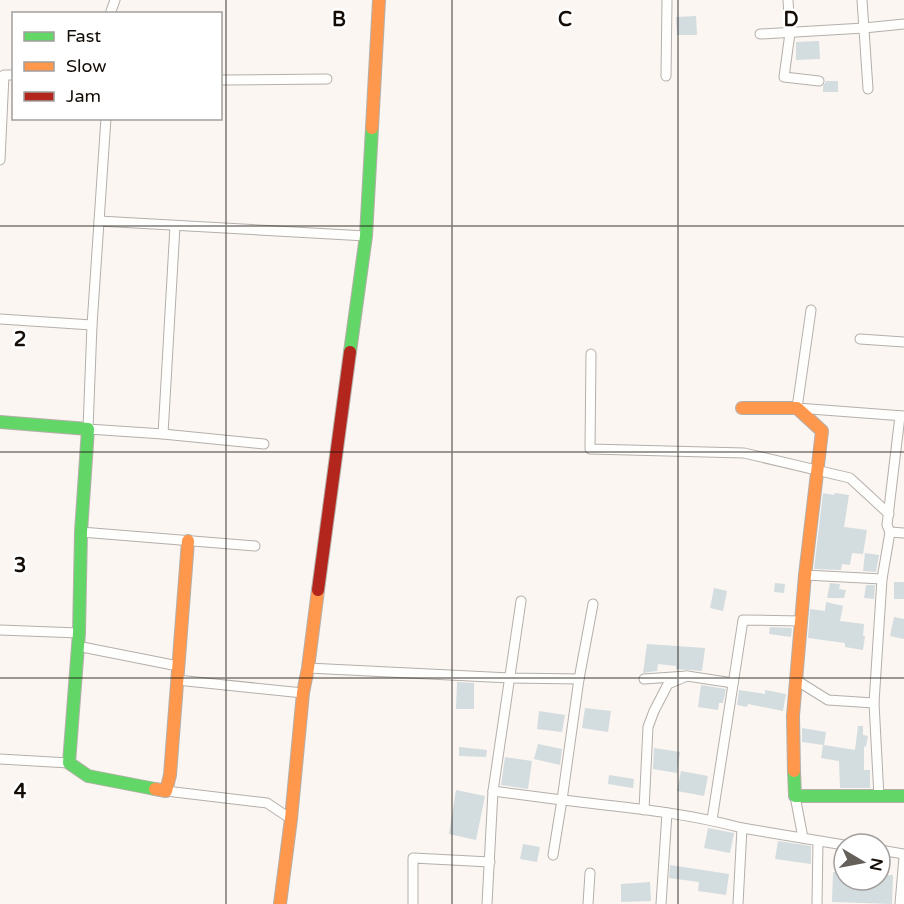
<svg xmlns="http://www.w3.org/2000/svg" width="904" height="904" viewBox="0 0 904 904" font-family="'Varela Round',sans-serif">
<rect width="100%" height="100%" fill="#fbf6f2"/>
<!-- building -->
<g fill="#d3dcde">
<path d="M696,16L697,35H677L676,17Z"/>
<path d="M819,41L820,59L796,60V42Z"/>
<path d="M826,81H838V92H823V86Z"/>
<path d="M823,493L834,495L835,493L849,495L844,527L867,530L863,554L852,553L850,565L842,564L841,570L814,569Z"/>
<path d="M865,553L879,555L876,572L863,571Z"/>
<rect x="894" y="582" width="10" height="17"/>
<path d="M775,583L785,584L784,593L774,592Z"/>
<path d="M830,583L840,584L839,589L846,590L844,598H827Z"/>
<path d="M866,585H875L874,599L864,598Z"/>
<path d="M714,588L727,591L723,611L710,608Z"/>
<path d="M826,602L843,606L840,621L864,624L863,636H865L863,650L845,647V643L808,638L810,609L825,611Z"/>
<path d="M894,617L904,619V639L890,636Z"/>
<path d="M770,627L792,628L791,637L769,634Z"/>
<path d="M647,644L705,648L702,671L676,669V666L658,664L657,671L643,673Z"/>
<path d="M457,682L474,683V709H456Z"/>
<path d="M701,685L726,689L723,703H719L718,710L698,707Z"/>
<path d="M739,690L765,694V690L786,694L783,711L748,704L747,707L737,705Z"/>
<path d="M585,708L611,711L608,732L582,728Z"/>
<path d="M539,711L565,715L562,732L537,729Z"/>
<path d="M858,726H863V735L868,736L866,747L864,746V770H870V788H840L839,761L821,758L823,745L802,742V728L826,732L824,745L855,750Z"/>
<path d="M538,744L562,749L560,765L534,759Z"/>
<path d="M459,747L487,750L486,757L459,756Z"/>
<path d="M654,748L680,752L677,773L653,769Z"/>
<path d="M505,757L532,761L528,789L501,785Z"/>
<path d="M681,771L708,776L704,796L677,791Z"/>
<path d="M609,775L634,779L633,788L608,784Z"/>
<path d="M456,790L485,796L476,840L449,834Z"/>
<path d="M708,828L734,833L730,853L704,848Z"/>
<path d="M778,841L811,846V864L775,859Z"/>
<path d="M523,844L540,847L537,862L520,859Z"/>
<path d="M670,865L729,874L726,895L698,891L699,882L669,878Z"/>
<path d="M833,872L844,873V880H880V875H893L892,904L832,902Z"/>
<path d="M650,882L651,901L621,902V884Z"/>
</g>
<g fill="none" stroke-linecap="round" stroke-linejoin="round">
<defs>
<g id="street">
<path d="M788,0L790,33L784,77L819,81"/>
<path d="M862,0L868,89"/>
<path d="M110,14L115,0"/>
<path d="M760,34L864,28L904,24"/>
<path d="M666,76L667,0"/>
<path d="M220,80L327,79"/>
<path d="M106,118L92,325L88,429L163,434L264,444"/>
<path d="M0,160L4,75H14"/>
<path d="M99,221L366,236"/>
<path d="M811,310L797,408L904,416"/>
<path d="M0,319L92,325"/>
<path d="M860,339L904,342"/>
<path d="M591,354L590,449L744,453L850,478L889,514"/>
<path d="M163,434L175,226"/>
<path d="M81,532L255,546"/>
<path d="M890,532L904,533"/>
<path d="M805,575L882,579"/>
<path d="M0,630L79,633"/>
<path d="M77,646L178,666"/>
<path d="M308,668L510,678L579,679"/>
<path d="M644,679L687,676L733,683"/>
<path d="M177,680L303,693"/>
<path d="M796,680L828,700L874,703"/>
<path d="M0,759L69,763"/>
<path d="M166,791L267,803L291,819"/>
<path d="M493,791L562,800L579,679L593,604"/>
<path d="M795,796L803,838"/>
<path d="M879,797L874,703L882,579L890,532L887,525L900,416"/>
<path d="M644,810L648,727L654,711L668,684L687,676"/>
<path d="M712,820L743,620L801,621"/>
<path d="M742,828L844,845"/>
<path d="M880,850L904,854"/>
<path d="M553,855L562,800C622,807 683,812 742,828L738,904"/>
<path d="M413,904V858L490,862"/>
<path d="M487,904L493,791L521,601"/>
<path d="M588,904L590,873"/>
<path d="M661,904L667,813"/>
<path d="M817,904L818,841"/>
<path d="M900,904L904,857"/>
</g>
<g id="fast">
<path d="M350,352L366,236L372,128"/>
<path d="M0,422L88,429L81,532L79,633L69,763L88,776L155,789"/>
<path d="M794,771L795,796H904"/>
</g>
<g id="slow">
<path d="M372,128L379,0"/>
<path d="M742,408H797L822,431L805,575L793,716L794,771"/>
<path d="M155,789L166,791L170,775L188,541"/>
<path d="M280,904L291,819L303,693L308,668L318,590"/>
</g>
<path id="jam" d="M318,590L350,352"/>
</defs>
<!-- street casing -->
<use href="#street" stroke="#b5afaa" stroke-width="11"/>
<!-- fast casing -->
<use href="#fast" stroke="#b5afaa" stroke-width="14"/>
<!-- slow casing -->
<use href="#slow" stroke="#b5afaa" stroke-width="14"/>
<!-- jam casing -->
<use href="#jam" stroke="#b5afaa" stroke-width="14"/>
<!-- street -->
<use href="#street" stroke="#fefefd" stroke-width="9"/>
<!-- fast -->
<use href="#fast" stroke="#63d668" stroke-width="12"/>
<!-- slow -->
<use href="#slow" stroke="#ff974d" stroke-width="12"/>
<!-- jam -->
<use href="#jam" stroke="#b3261e" stroke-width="12"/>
</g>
<!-- grid -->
<path fill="none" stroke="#140d07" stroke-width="1.5" stroke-opacity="0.55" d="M226,0V904M452,0V904M678,0V904M0,226H904M0,452H904M0,678H904"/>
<g font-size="20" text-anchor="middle" font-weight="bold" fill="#140d07" stroke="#fff" stroke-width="5" stroke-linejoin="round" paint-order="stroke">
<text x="339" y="26">B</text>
<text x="565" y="26">C</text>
<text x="791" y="26">D</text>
<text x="20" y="346">2</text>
<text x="20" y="572">3</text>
<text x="20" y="798">4</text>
</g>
<!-- legend -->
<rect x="12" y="12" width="210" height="108" fill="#ffffff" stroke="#a19e9c" stroke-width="1.5"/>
<rect x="24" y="32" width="30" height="9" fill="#63d668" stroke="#a19e9c" stroke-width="1.5"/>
<text x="66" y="42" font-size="18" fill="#140d07">Fast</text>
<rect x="24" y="62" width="30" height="9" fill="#ff974d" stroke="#a19e9c" stroke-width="1.5"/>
<text x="66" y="72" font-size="18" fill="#140d07">Slow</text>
<rect x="24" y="92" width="30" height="9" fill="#b3261e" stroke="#a19e9c" stroke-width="1.5"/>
<text x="66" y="102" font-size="18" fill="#140d07">Jam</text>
<!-- north arrow -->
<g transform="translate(862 862) rotate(100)"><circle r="28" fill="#ffffff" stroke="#a19e9c" stroke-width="1.5"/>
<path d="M0-4.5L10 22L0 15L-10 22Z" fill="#655f59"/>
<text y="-9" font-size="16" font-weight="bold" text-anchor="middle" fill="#140d07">N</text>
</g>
</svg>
